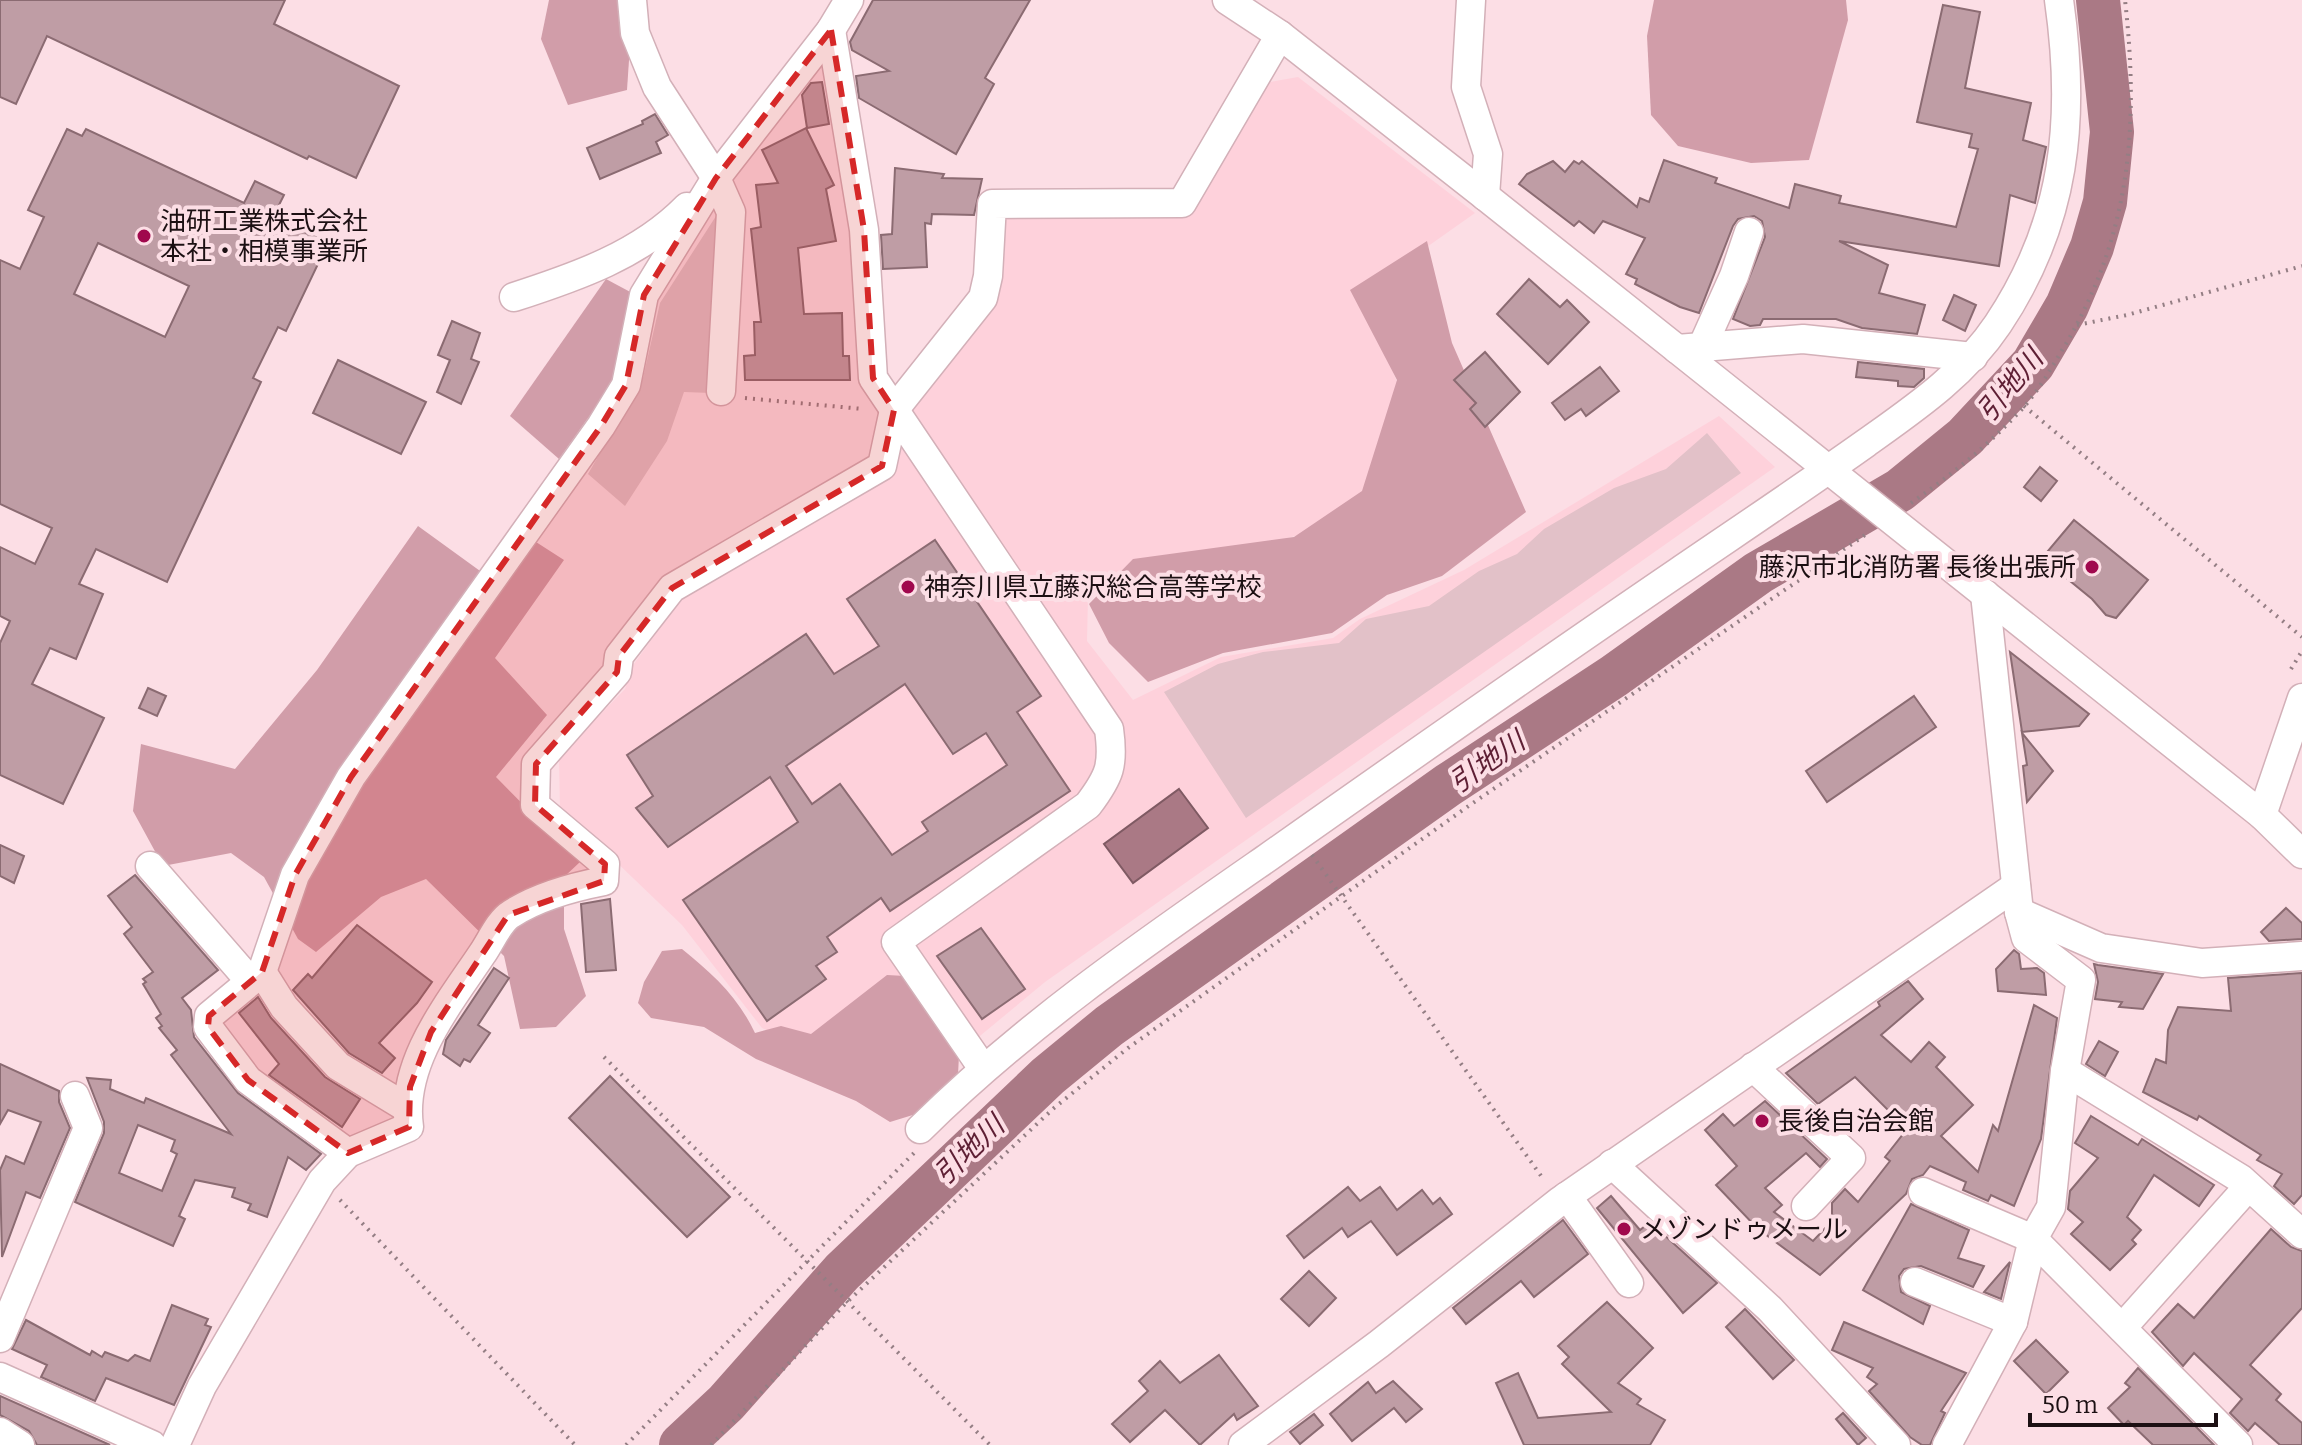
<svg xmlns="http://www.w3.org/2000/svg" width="2302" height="1445" viewBox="0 0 2302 1445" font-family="Bitter,'Noto Sans JP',serif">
<rect width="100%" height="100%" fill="#fcdee5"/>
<!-- built -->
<path fill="#fed1db" d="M1298,77L1475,213L1376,283L1363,302L1416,426L1395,507L1088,596L1087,641L1133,700L1221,657L1333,638L1360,619L1464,570L1719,416L1775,467L1045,982L910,1094L762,1028L682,925L560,808L559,757L625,689L631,668L680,600L891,477V447L908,406L992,310L1002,215L1183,209L1258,84Z"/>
<!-- green -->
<g fill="#e2c1c8">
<path d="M718,213L711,393L684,392L667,441L625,506L588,474L643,378L660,303Z"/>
<path d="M1707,433L1741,473L1246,818L1164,692L1218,664L1263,652L1339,643L1366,619L1429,606L1479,571L1517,554L1544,529L1614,488L1666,469Z"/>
</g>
<!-- forest -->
<g fill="#d19da9">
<path d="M549,0H618L630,45L627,90L568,105L541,39Z"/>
<path d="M1654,0H1846L1848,20L1809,160L1751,163L1678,146L1651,115L1647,36Z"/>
<path d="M1427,241L1452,343L1526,512L1442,576L1387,595L1332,633L1223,653L1148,682L1109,643L1089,604L1133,559L1294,537L1362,491L1397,380L1350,290Z"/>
<path d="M606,279L634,294L615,380L559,459L510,416Z"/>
<path d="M418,526L487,576L522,533L564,560L495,658L547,715L496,777L580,862L564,877V929L586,996L556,1027L520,1029L504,956L426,879L381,897L316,952L298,939L264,877L231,853L163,866L133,811L141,744L235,769L317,670Z"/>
<path d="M682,949C713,974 738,997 755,1033L781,1026L811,1034L887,975L905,976L959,1055L958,1075L916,1114L890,1122L856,1101L756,1059L704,1027L651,1018L638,1003L644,982L662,951Z"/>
</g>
<!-- water -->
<path fill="#aa7985" stroke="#7f5a63" stroke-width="2" d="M1179,789L1208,828L1133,883L1104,844Z"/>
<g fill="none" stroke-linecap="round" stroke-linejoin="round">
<!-- river -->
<path stroke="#aa7985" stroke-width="44" d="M681,1445L726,1403L842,1272L1048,1076L1109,1026L1448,785L1614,676L1758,573L1900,490L1965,437L2033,364L2067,306L2092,247L2105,202L2112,132L2098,0"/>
</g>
<!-- building -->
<g fill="#bf9da5" stroke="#8b6b72" stroke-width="2" fill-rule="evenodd">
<path d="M0,0H285L274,24L399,86L356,178L309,156L307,159L47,36L16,104L0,97Z"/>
<path d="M873,0H1030L985,78L994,84L956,154L859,98L856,76L889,71L852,50L850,42Z"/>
<path d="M1943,5L1980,12L1965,88L2031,103L2023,140L2046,147L2035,203L2010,195L1999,266L1839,241L1888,265L1879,293L1925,305L1917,334L1862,328L1836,319H1763L1760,325L1750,326L1733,319L1765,237L1762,221L1754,216L1738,219L1733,226L1699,313L1680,307L1635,284L1637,279L1626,274L1645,238L1603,221L1594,233L1579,221L1574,226L1519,184L1527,174L1553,161L1565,172L1574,161L1579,164L1582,161L1637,207L1640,198L1649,202L1664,160L1717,178L1715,183L1789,208L1795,184L1841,196L1839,203L1956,227L1978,149L1969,147L1972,134L1917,122Z"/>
<path d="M822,82L829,124L807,128L802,95L811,83Z"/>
<path d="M655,114L668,135L656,142L661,153L600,179L587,148L643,124L642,121Z"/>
<path d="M806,128L834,185L826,189L836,241L798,248L804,314L842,313L843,356H849L850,380H745L744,356L755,355L754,322H761L751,229L761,227L756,185L778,183L762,150Z"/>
<path d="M67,129L82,136L86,129L244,203L255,181L284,195L273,217L328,243L286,331L278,327L253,378L261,382L167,582L96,549L79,584L103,594L76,659L50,648L32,684L104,718L63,804L0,775V643L10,621L0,616V547L35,564L52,528L0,504V260L20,269L44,217L28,210ZM98,243L189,286L165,337L74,294Z"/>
<path d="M895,168L944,174L942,178L982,179L974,215L932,214L931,224L925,223L927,267L883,269L881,235L892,234Z"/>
<path d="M1529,279L1560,307L1567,300L1589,322L1548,364L1497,314Z"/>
<path d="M1954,295L1976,305L1965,331L1943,320Z"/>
<path d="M452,321L480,333L471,359L479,362L461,404L437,392L450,360L438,355Z"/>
<path d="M1485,352L1520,392L1485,427L1470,409L1476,403L1454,380Z"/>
<path d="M338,360L426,402L401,454L313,413Z"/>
<path d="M1858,362L1924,369V378L1914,387L1898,386V381L1856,377Z"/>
<path d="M1600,367L1619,391L1586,416L1581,409L1565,420L1552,403Z"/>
<path d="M2040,467L2057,481L2041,501L2024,487Z"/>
<path d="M2074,520L2148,580L2116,618L2106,615L2092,599L2042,558Z"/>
<path d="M935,540L1041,696L1017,712L1070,791L890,911L881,898L827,937L837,952L816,966L826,979L767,1021L683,900L798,822L770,777L668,847L636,808L653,796L627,755L806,634L834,674L879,646L847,599ZM905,684L953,754L986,733L1007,765L922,822L928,831L892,855L840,784L812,804L786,766Z"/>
<path d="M2010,652L2089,714L2079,726L2022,732Z"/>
<path d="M148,688L166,696L157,716L139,708Z"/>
<path d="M1914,696L1936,727L1827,802L1806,771Z"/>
<path d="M2022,733L2053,771L2027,802L2023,766L2027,765Z"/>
<path d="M0,845L24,856L14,883L0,876Z"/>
<path d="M135,875L218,970L182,998L191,1010L194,1037L238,1093L321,1154L306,1170L288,1157L267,1217L248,1210L251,1204L232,1197L235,1188L195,1180L179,1216L185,1219L173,1246L75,1202L104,1133V1122L87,1078L111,1080L110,1089L144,1103L146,1098L231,1134L171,1055L177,1050L159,1028L162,1026L156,1018L161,1014L143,984L146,982L143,979L153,972L124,934L132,927L108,896ZM138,1125L175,1140L171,1151L177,1154L162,1191L119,1173Z"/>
<path d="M610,899L616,970L586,972L581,904Z"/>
<path d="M2286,908L2302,923V939L2269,941L2261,932Z"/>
<path d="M357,925L432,982L417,1003L379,1043L395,1058L382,1073L349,1053L293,990L308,974L312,978Z"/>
<path d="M981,928L1025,989L982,1019L937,956Z"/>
<path d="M2014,950L2019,954L2021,969L2037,968L2044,973L2046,995L1998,991L1996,969Z"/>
<path d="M2094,964L2098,965L2163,974L2143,1009L2119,1007L2122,1002L2095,999L2098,982Z"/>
<path d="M494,968L509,978L478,1025L490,1033L470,1062L464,1059L460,1066L443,1054L446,1040Z"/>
<path d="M2302,973V1195L2294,1204L2274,1186L2282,1174L2257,1160L2261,1155L2199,1116L2197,1120L2143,1092L2156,1059L2166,1063L2168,1030L2178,1007L2231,1011L2228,978Z"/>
<path d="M1908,981L1923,999L1881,1035L1911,1062L1929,1042L1945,1057L1936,1067L1973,1105L1941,1136L1978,1172L1993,1125L1998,1131L2034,1005L2057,1018L2041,1139L2014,1206L1991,1195L1988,1201L1963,1190L1966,1182L1930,1166L1923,1175L1912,1179L1906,1194L1820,1275L1757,1228L1716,1185L1737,1166L1705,1130L1723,1114L1734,1126L1765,1101L1827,1159L1820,1167L1806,1153L1765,1188L1782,1205L1774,1212L1813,1241L1832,1221V1203L1845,1189L1858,1202L1890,1161L1885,1157L1907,1129L1855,1077L1818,1104L1786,1073L1880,1006L1878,1002Z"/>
<path d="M258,997L271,1018L325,1077L360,1099L342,1127L269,1075L279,1064L239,1013Z"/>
<path d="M2099,1041L2118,1052L2105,1076L2086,1064Z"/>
<path d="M0,1064L59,1091V1102L70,1128L40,1198L26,1192L2,1257L0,1170L6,1156L24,1164L41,1122L8,1110L0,1124Z"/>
<path d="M610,1076L730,1197L687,1237L569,1118Z"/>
<path d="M2091,1116L2138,1145L2142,1139L2214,1185L2199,1206L2154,1175L2127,1217L2141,1230L2132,1240L2136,1244L2110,1270L2071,1234L2083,1222L2068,1209L2070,1191L2098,1158L2075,1143Z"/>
<path d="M1348,1187L1360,1201L1380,1187L1397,1210L1422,1190L1433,1204L1440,1198L1452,1214L1397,1255L1371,1221L1348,1237L1342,1228L1304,1258L1287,1236Z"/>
<path d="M1611,1196L1640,1230L1650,1222L1717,1283L1683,1313L1597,1208Z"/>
<path d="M1911,1204L1969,1230L1958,1258L1984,1266L1973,1287L1921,1266L1904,1269L1899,1276L1901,1292L1930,1306L1923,1324L1863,1290Z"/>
<path d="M1563,1220L1588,1254L1534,1297L1521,1281L1466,1324L1453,1308Z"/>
<path d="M2271,1229L2291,1247L2302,1251V1308L2250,1365L2281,1394L2276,1400L2302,1423V1445H2280L2255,1423L2248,1431L2230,1413L2242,1399L2194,1353L2183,1366L2152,1332L2178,1304L2194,1318Z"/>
<path d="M2010,1262L2001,1299L1984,1292Z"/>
<path d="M1309,1271L1336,1298L1309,1326L1281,1299Z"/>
<path d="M1607,1302L1653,1348L1618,1383L1641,1399L1637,1404L1665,1420L1650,1445H1524L1496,1383L1518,1373L1538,1418L1611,1412L1562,1364L1569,1357L1558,1346Z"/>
<path d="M172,1305L208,1319L205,1325L211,1327L174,1405L106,1378L95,1401L41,1377L47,1365L12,1349L26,1320L90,1355L92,1351L102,1357L105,1352L128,1361L135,1355L150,1361Z"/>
<path d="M1745,1309L1794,1360L1773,1379L1726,1327Z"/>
<path d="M1844,1322L1966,1373L1941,1411L1945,1413L1930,1445H1922L1910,1437L1869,1391L1877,1384L1867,1377L1873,1368L1832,1350Z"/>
<path d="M2036,1340L2068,1372L2046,1394L2014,1361Z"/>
<path d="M1219,1355L1258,1406L1237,1420L1234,1414L1200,1445L1165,1410L1130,1442L1112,1424L1148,1391L1139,1381L1160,1361L1180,1383Z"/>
<path d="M2138,1368L2214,1445H2153L2128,1421L2124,1425L2108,1408L2130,1387L2125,1383Z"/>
<path d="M1393,1381L1422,1409L1406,1422L1394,1408L1352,1441L1330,1414L1368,1382L1376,1393Z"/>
<path d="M0,1396L110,1445H37L29,1431L0,1415Z"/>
<path d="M1843,1413L1866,1438L1858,1445L1836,1419Z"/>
<path d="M1314,1414L1323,1425L1300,1444L1290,1432Z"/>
</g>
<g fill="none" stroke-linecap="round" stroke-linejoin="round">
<defs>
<g id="minor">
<path d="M632,0L635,33L657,87L716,178L731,212L721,391"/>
<path d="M1227,0L1280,35L1485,196L2262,815L2302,854"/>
<path d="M1471,0L1466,87L1488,154L1485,196"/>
<path d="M831,30L864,230L873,378L1109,729C1114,765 1110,776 1088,805L896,942L982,1067"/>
<path d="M514,297C576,277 640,255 687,207"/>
<path d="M1703,345L1734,276L1749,232"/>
<path d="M1677,349L1803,339L1973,357"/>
<path d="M1985,594L2019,912L2101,948L2202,963L2302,956"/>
<path d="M2262,815L2302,698"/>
<path d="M150,866L250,981"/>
<path d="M262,972L284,1007L338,1066L407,1108"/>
<path d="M1753,1067L1851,1158L1806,1206"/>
<path d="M2065,1071L2241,1179L2302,1234"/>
<path d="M920,1129C1025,1025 1146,942 1267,858C1403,762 1540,666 1678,572C1741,529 1804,487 1866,443C1915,408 1964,375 1998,324C2066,222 2076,119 2059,0"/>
<path d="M348,1153L248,1080L208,1027L209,1016L262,972L295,875L351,777L601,426L626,385L644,295L716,178L831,30L849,0"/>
<path d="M1612,1164L1770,1309L1896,1445"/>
<path d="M1923,1192L2033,1239L2238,1445"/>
<path d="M1567,1196L1629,1283"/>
<path d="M1915,1282L2013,1322"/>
<path d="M2122,1328L2248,1187"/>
<path d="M0,1338L88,1128L75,1096"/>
<path d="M0,1377L152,1445"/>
<path d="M0,1432L20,1445"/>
<path d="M175,1445L202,1386L322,1181L348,1153L409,1127C400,1063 448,1005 482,954C490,943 499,921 511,914C537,897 573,887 604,881L605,864L535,805L536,764L617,672L619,656L672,588L882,466L894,410L983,298L988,276L992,204L1182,203L1280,35"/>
<path d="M1243,1445L1379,1344L1560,1201L2016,886"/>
<path d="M1947,1445L2013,1322L2033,1239L2051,1207L2065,1071L2081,980L2026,938L2019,912"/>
</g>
</defs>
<!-- minor casing -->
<use href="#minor" stroke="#d3b0b8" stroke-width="31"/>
<!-- path -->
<g stroke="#947e84" stroke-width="4" stroke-dasharray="2 6" stroke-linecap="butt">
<path d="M2077,325L2127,315L2302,266"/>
<path d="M745,398L863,409"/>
<path d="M2024,406L2302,637"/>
<path d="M1911,503C1951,475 1989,445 2023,408C2040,389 2053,365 2067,342C2131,232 2139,124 2125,0"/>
<path d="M2291,669L2302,651"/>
<path d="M1312,855L1544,1180"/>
<path d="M604,1057L990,1445"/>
<path d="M340,1200L575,1445"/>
<path d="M626,1445L914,1153"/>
<path d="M711,1445L847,1302L1054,1108L1128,1048L1470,805L1868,533"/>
</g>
<!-- minor -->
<use href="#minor" stroke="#fff" stroke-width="28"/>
</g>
<!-- marked area -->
<path fill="#d62828" fill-opacity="0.2" stroke="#d62828" stroke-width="6" stroke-dasharray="16 10" stroke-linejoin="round" d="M831,30L864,230L873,378L894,410L882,466L672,588L619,656L617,672L536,764L535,805L605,864L604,881L508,915L431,1032L410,1087L409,1127L348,1153L248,1080L208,1027L209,1016L262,972L295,875L351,777L601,426L626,385L644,295L716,178Z"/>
<!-- markers -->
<g fill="#a0084d" stroke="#fcdee5" stroke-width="3">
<circle cx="144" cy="236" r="8"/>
<circle cx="2092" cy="567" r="8"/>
<circle cx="908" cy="587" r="8"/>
<circle cx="1762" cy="1121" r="8"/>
<circle cx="1624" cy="1229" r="8"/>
</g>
<g text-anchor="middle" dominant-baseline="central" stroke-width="8" stroke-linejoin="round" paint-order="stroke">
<!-- poi labels -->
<g font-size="26" fill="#1c1013" stroke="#fcdee5" text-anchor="start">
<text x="160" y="221">油研工業株式会社<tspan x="160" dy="30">本社・相模事業所</tspan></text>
<text x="2076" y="567" text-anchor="end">藤沢市北消防署 長後出張所</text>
<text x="924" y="587">神奈川県立藤沢総合高等学校</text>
<text x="1778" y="1121">長後自治会館</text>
<text x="1640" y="1229">メゾンドゥメール</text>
</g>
<!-- water labels -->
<g font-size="28" font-style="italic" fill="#5e1f34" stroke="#fcdee5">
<text transform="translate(2010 385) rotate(-50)">引地川</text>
<text transform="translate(1487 762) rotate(-35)">引地川</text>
<text transform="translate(969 1150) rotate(-44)">引地川</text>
</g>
</g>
<!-- scale -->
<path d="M2030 1413v12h186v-12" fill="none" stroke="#1c1013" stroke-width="4"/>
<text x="2042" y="1413" font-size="24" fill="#1c1013" stroke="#fcdee5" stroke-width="6" paint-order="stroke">50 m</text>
</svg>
